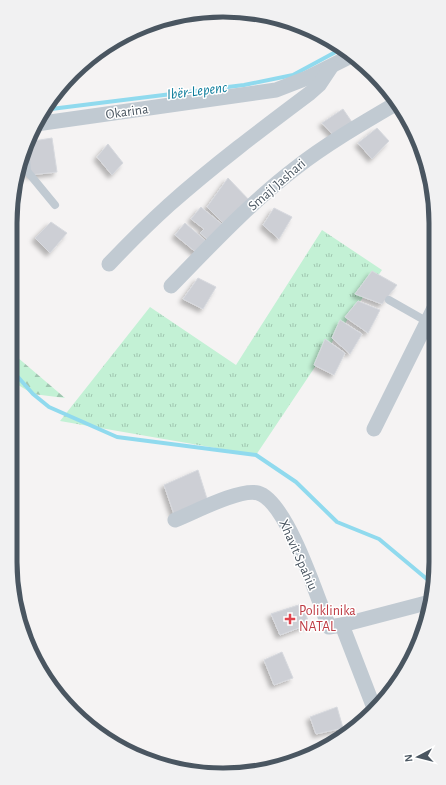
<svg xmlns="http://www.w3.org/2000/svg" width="446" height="785" viewBox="0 0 446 785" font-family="'Alegreya Sans',sans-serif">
<defs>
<pattern id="grass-tufts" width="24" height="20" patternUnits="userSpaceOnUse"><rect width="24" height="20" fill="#c3f1d5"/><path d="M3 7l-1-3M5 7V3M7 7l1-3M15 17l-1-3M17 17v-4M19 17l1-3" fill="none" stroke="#a0c6b0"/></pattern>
<pattern id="forest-firs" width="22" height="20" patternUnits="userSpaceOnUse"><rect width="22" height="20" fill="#c3f1d5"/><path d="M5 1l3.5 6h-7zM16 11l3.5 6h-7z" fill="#a0c6b0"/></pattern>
<filter id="shadow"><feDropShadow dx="-3.5" dy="3.5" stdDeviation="2" flood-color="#0004"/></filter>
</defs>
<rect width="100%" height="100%" fill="#f5f3f3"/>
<!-- grass -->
<path fill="url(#grass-tufts)" d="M322,230L382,270L323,355L256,455L60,421L150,307L236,365Z"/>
<!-- forest -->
<path fill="url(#forest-firs)" d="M10,351L65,398L33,394L10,380Z"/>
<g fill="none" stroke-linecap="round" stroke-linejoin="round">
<!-- stream -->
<g stroke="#90daee" stroke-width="4">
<path d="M43,110L244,85L293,75L343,48"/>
<path d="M10,368L33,394L49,407L117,437L256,455L296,482L337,522L379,539L434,585"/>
</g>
</g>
<!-- building -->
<g fill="#cdcfd5" stroke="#d7d9de" filter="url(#shadow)">
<path d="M343,109L356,128L337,139L322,123Z"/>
<path d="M377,128L389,141L372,159L358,143Z"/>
<path d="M52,138L57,172L29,175L25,146L27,142Z"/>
<path d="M108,144L123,163L112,175L97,157Z"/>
<path d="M228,178L251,202L227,227L207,207Z"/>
<path d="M201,207L223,225L212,243L200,233L204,229L191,219Z"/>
<path d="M274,208L292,217L279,239L263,225Z"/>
<path d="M51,222L67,233L50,253L35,238Z"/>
<path d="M185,223L206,241L198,254L175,235Z"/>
<path d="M372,271L397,285L382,304L355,294Z"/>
<path d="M198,278L216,287L203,309L183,299Z"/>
<path d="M358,301L380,310L368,333L345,317Z"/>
<path d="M340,320L362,334L350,354L332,338Z"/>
<path d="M325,339L345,353L334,375L314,365Z"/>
<path d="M198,470L209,505L176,520L164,485Z"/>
<path d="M302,604L309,624L280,635L271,614Z"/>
<path d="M302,604L309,624L280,635L271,614Z"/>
<path d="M282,652L293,678L274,685L264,660Z"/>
<path d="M337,707L343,728L316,734L310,717Z"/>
</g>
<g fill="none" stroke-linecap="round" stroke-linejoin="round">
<!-- lane -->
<g stroke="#c1cad2" stroke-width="8">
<path d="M25,147L27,171L55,205"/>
<path d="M389,300L426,321"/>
</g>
<!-- street -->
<g stroke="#c1cad2" stroke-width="15">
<path d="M36,124L276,90L307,78L353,55"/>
<path d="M109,264C128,244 148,224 169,205C214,165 262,129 310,93L319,85L331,67"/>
<path d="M171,286C211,245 251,202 297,167C328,143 363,123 397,103"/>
<path d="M374,429L436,304"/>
<path d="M175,520C193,513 240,488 258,493C287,501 318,599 329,627L342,625L374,708"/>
<path d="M342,625L430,602"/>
</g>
</g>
<!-- markers -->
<path fill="#e0444e" stroke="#fff" stroke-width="1.5" d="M288 613h4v4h4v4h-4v4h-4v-4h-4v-4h4z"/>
<g text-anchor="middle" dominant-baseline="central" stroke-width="3" stroke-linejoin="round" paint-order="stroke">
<!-- street labels -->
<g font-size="14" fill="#4a5661" stroke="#fff">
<text transform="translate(127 112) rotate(-8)">Okarina</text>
<text transform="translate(277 185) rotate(-41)">Smajl Jashari</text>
<text transform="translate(298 555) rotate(66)">Xhavit Spahiu</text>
</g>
<!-- health labels -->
<g font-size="14" fill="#be3a42" stroke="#fff" text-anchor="start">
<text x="299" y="611">Poliklinika<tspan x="299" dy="16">NATAL</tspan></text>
</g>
<!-- water labels -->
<g font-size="15" font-style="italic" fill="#0c7c9b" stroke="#fff">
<text transform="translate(197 91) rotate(-7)">Ibër-Lepenc</text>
</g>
</g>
<!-- crop -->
<path d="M0 0H446V785H0ZM223 17H223A206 206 0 0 1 429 223V562A206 206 0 0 1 223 768H223A206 206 0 0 1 17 562V223A206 206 0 0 1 223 17Z" fill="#f1f1f2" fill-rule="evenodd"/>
<path fill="none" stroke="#4a5661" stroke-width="5" d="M223 17H223A206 206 0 0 1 429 223V562A206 206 0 0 1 223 768H223A206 206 0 0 1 17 562V223A206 206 0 0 1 223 17Z"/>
<!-- north arrow -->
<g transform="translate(418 757) rotate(263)" stroke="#ffffff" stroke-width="3" paint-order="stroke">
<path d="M0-3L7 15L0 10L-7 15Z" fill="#4a5661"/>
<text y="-6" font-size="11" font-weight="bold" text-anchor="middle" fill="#4a5661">N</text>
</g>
</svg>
